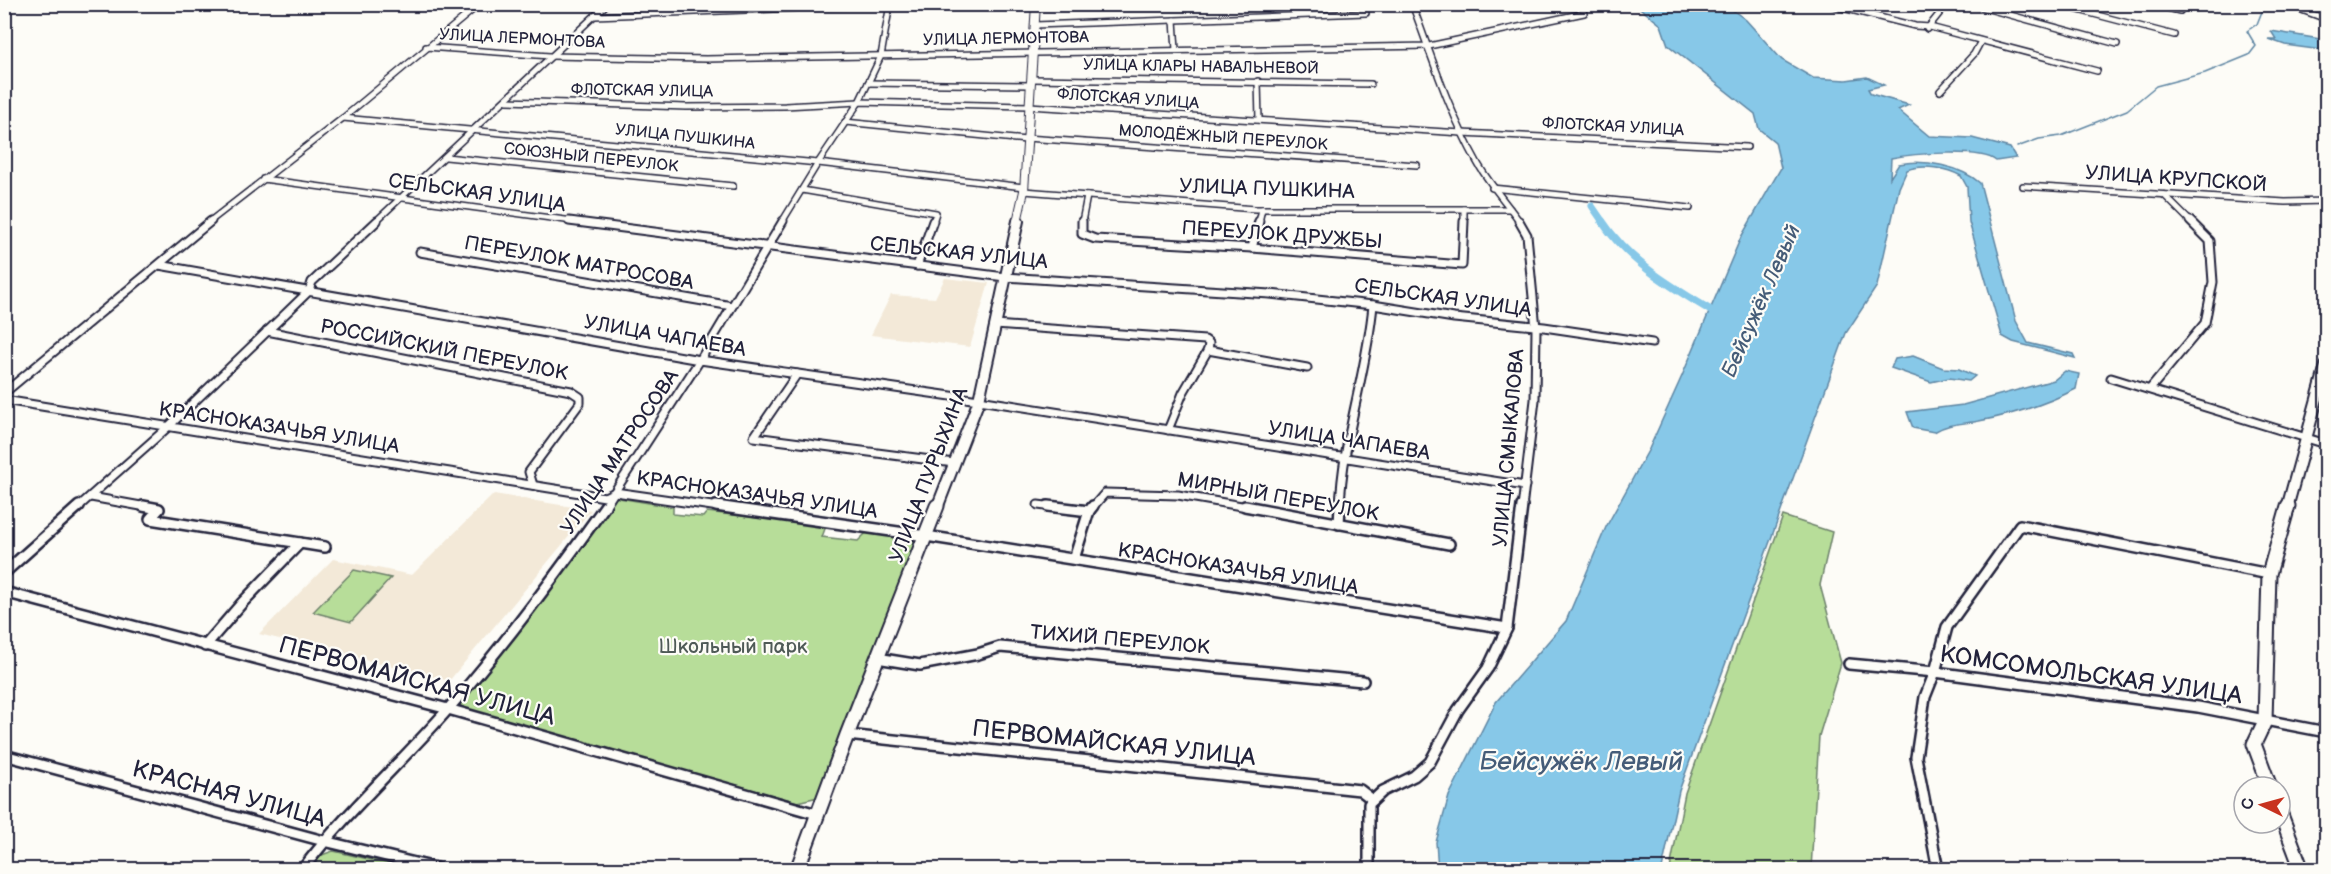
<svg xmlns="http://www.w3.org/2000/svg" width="2331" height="874" viewBox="0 0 2331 874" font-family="'Balsamiq Sans',sans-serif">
<rect width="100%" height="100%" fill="#fdfcf7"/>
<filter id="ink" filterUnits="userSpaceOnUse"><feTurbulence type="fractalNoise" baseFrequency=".0167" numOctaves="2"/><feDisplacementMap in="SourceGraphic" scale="12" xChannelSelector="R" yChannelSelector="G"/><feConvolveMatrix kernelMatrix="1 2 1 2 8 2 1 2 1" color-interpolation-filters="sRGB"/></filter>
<g filter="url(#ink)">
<!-- built -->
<g fill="#f3e9d8">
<path d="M945,278L989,283L970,347L871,335L891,295L935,298Z"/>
<path d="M494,494L591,510L449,681L259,634L333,559L412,575Z"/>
</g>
<!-- green -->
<g fill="#b7dd99" stroke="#6c806a" stroke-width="1.5">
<path d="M613,497L673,507V514L703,517L707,512L826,526L822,537L858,541L867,532L918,539L818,797L797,802L464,709L459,704L465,694L553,587Z"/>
<path d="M1783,516L1832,532L1820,585L1841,663L1819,736L1811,869H1670L1685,793Z"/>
<path d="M354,570L391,578L351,622L313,612Z"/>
<path d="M333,851L338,852L411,869L308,870L319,856Z"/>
</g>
<!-- water -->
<g fill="#87c8e8" stroke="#5f86a3" stroke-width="1.5">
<path d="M1636,5H1726L1746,20L1782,60L1813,78L1846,80L1867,77L1884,85L1868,89L1871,94L1909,105L1898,110L1929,136L1972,138L2010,148L2016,158L1996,161C1981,148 1911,154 1891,158L1890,178L1899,164C1925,159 1960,166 1980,183L2016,321L2028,343L2073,354L2075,358L2013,342L2002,336L1969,222L1967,187L1961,176C1947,168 1923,164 1907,170L1899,188L1877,286L1846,333L1679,791L1662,869H1438L1436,842L1449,796L1496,702L1566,621L1606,527L1649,449L1682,376L1741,237L1781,168L1775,142L1759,129L1755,114L1668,45L1661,25Z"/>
<path d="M2271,31L2326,40V49L2322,50L2285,45L2268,39H2276Z"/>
<path d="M1913,356L1943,368L1959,369L1975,376L1969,381L1949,378L1931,382L1891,368L1895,359Z"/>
<path d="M2065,371L2079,374L2076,389C2046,404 2012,415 1979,421C1963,424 1948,423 1934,432L1913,428L1907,412L1963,405L2054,380Z"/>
</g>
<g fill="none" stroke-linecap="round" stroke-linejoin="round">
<!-- stream -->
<path stroke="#5f86a3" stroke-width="1.5" d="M2017,147L2039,139L2061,136L2127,110L2156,86L2205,73L2249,55L2256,46L2247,31L2257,24L2265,4"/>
<!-- canal-far1 -->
<path stroke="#87c8e8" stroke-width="7" d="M1592,206L1603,222"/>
<!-- canal -->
<path stroke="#87c8e8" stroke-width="8" d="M1602,221C1629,262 1669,285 1710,310"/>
<defs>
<g id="street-far2">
<path d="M1412,4C1432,57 1449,112 1477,162C1489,184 1506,202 1520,222"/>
<path d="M1827,4L1915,26L1930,27L2097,71"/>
<path d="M1970,4L2117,44"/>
<path d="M2055,4L2174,35"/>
<path d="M2150,4L2180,11"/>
<path d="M2299,9L2326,19"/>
<path d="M595,16L899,4"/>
<path d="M1174,20L1176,50"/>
<path d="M1035,25L1366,13"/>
<path d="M1927,29L1947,4"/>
<path d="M426,47L550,56L706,59L1429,46L1584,13"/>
<path d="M1032,79L1371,84"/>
<path d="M1258,81L1259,120"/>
<path d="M868,83L1031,85"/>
<path d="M1940,91L1974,54L1981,41"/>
<path d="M507,101L686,107L785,106L859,102L1029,106L1462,133L1747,147"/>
<path d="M343,118L818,163L1024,187"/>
<path d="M845,122L1026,140"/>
<path d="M1026,138L1417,165"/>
<path d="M446,157L733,186"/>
<path d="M263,179L580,222"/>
<path d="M2023,186L2285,202L2326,201"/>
<path d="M1492,188L1690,208"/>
<path d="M802,190L936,213L933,222"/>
<path d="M1024,191L1255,209H1510"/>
<path d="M2164,195L2191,222"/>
<path d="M209,222L343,118L480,4"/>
<path d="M375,222L607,4"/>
<path d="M782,222L818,163L859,102L881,56L890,4"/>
<path d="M1082,222L1087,196"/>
<path d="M1259,222L1262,209"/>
<path d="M1464,222V209"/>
</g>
<g id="street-far1">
<path d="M569,221L1005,277L1270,294L1373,305L1454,318L1544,327L1652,343"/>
<path d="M1082,221V234L1095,239L1252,248L1462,265L1464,221"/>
<path d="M1519,221L1527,235L1536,328L1535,400L1522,508"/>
<path d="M1252,248L1259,221"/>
<path d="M420,252L732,306"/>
<path d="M159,265L700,360L979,400L1525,486"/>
<path d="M917,266L933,221"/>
<path d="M995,325L1205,340L1209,343L1208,350L1307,368"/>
<path d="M267,331L571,391L580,397V403L529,472L533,485"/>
<path d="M797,374L754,437L954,463"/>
<path d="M2111,378L2326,444"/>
<path d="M2150,389L2205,323L2213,282L2210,241L2190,221"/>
<path d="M4,393L211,221"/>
<path d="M4,400L605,497L615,492L726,508"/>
<path d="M1168,430L1183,393L1208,350"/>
<path d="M91,497L152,508"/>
<path d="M1038,505L1061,508"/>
<path d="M77,508L168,427L309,291L312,282L377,221"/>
<path d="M604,508L700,360L783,221"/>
<path d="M1092,508L1105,493L1178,495L1253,508"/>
<path d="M1340,508C1342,439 1367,373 1373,305"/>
</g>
<g id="street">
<path d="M143,506L159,509L150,519L325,547"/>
<path d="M716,506L926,536L1507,628"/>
<path d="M1048,506L1089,511L1093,506"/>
<path d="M1245,506L1449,544"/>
<path d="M1339,524L1340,506"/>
<path d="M1074,559L1089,511"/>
<path d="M4,573L79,506"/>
<path d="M4,592L448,709L817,814"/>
<path d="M205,646L242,603L300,543"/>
<path d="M877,658L920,665L978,654L1000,647L1363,681"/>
<path d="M1849,664L1935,672L2198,707L2326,732"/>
<path d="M847,735L1360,790L1373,800"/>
<path d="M4,755L324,841L444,870"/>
<path d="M302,870C346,812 401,763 449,708C505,644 555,576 605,506"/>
<path d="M1369,870V804L1383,791L1414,776L1430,762L1458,710L1488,668L1507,628L1522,506"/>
<path d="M1938,870L1916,757L1925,697L1935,672L1947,627L2020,525L2269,574"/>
</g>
<path id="secondary-far2" d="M1017,222L1024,191L1036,4"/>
<g id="secondary-far1">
<path d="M937,508L979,400L1018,221"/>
<path d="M2287,508L2326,366"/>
</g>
<g id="secondary">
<path d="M2270,787L2254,744L2265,721L2269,574L2288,506"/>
<path d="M2280,812L2302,870"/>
<path d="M797,870L847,735L937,506"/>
</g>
</defs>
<!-- street-far2 casing -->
<use href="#street-far2" stroke="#22223b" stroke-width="8"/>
<!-- street-far1 casing -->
<use href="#street-far1" stroke="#22223b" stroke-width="11"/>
<!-- street casing -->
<use href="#street" stroke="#22223b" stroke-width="14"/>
<!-- secondary-far2 casing -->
<use href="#secondary-far2" stroke="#22223b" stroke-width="10"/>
<!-- secondary-far1 casing -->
<use href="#secondary-far1" stroke="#22223b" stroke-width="14"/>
<!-- secondary casing -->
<use href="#secondary" stroke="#22223b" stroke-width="17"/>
<!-- street-far2 -->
<use href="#street-far2" stroke="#fdfcf7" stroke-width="5"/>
<!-- street-far1 -->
<use href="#street-far1" stroke="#fdfcf7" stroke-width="7"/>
<!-- street -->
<use href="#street" stroke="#fdfcf7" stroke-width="9"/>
<!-- secondary-far2 -->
<use href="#secondary-far2" stroke="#fdfcf7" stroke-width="8"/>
<!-- secondary-far1 -->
<use href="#secondary-far1" stroke="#fdfcf7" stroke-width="10"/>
<!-- secondary -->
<use href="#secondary" stroke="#fdfcf7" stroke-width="13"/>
</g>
</g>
<g text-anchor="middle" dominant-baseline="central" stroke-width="4.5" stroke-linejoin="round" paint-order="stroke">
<!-- far-street labels -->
<g font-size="16" fill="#22223b" stroke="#fdfcf7">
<text transform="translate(522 39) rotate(3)">УЛИЦА ЛЕРМОНТОВА</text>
<text transform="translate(1006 39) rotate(-1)">УЛИЦА ЛЕРМОНТОВА</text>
<text transform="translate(1201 67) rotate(1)">УЛИЦА КЛАРЫ НАВАЛЬНЕВОЙ</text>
<text transform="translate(642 91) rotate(1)">ФЛОТСКАЯ УЛИЦА</text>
<text transform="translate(1128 99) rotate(4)">ФЛОТСКАЯ УЛИЦА</text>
<text transform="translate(1613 127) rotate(3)">ФЛОТСКАЯ УЛИЦА</text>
<text transform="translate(685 137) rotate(6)">УЛИЦА ПУШКИНА</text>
<text transform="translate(1223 138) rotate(4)">МОЛОДЁЖНЫЙ ПЕРЕУЛОК</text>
<text transform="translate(591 158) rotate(6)">СОЮЗНЫЙ ПЕРЕУЛОК</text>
</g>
<!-- street labels -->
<g font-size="20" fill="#22223b" stroke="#fdfcf7">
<text transform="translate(2176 179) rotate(4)">УЛИЦА КРУПСКОЙ</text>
<text transform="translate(1267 189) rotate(2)">УЛИЦА ПУШКИНА</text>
<text transform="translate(477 193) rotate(8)">СЕЛЬСКАЯ УЛИЦА</text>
<text transform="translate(1282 235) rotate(4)">ПЕРЕУЛОК ДРУЖБЫ</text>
<text transform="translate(959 253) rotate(6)">СЕЛЬСКАЯ УЛИЦА</text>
<text transform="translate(579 263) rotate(10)">ПЕРЕУЛОК МАТРОСОВА</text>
<text transform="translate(1443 298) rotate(8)">СЕЛЬСКАЯ УЛИЦА</text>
<text transform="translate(665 336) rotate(10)">УЛИЦА ЧАПАЕВА</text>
<text transform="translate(444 350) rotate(11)">РОССИЙСКИЙ ПЕРЕУЛОК</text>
<text transform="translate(279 428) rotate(9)">КРАСНОКАЗАЧЬЯ УЛИЦА</text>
<text transform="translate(1349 441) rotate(9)">УЛИЦА ЧАПАЕВА</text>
<text transform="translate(1509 448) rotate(-85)">УЛИЦА СМЫКАЛОВА</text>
<text transform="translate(620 452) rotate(-56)">УЛИЦА МАТРОСОВА</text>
<text transform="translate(929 475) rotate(-69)">УЛИЦА ПУРЫХИНА</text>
<text transform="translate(757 495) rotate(8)">КРАСНОКАЗАЧЬЯ УЛИЦА</text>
<text transform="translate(1278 497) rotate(10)">МИРНЫЙ ПЕРЕУЛОК</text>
<text transform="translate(1238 569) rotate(9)">КРАСНОКАЗАЧЬЯ УЛИЦА</text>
<text transform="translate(1120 640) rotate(5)">ТИХИЙ ПЕРЕУЛОК</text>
</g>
<!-- park labels -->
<g font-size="20" fill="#4f5a57" stroke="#fdfcf7">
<text x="733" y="647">Школьный парк</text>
</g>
<!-- water labels -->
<g font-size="21" font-style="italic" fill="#455c78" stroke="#fdfcf7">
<text transform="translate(1761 301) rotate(-66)">Бейсужёк Левый</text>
</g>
<!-- near-street labels -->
<g font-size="24" fill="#22223b" stroke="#fdfcf7">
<text transform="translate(2091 675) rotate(8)">КОМСОМОЛЬСКАЯ УЛИЦА</text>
<text transform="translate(417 681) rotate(15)">ПЕРВОМАЙСКАЯ УЛИЦА</text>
<text transform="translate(1114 743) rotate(6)">ПЕРВОМАЙСКАЯ УЛИЦА</text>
<text transform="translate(229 794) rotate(15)">КРАСНАЯ УЛИЦА</text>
</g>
<!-- near-water labels -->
<g font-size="26" font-style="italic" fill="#455c78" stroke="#fdfcf7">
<text x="1581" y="762">Бейсужёк Левый</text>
</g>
</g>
<!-- margin -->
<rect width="2331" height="874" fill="none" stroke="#fdfcf7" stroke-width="24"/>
<rect x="12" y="12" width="2307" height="850" fill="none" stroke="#22223b" stroke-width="2" filter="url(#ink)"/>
<!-- north arrow -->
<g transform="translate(2262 805) rotate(275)"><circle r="28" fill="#fdfcf7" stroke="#a5a5ac" stroke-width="1.5"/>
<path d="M0-4.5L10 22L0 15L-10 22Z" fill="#c8321e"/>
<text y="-9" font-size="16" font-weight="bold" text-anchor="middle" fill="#22223b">С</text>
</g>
</svg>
